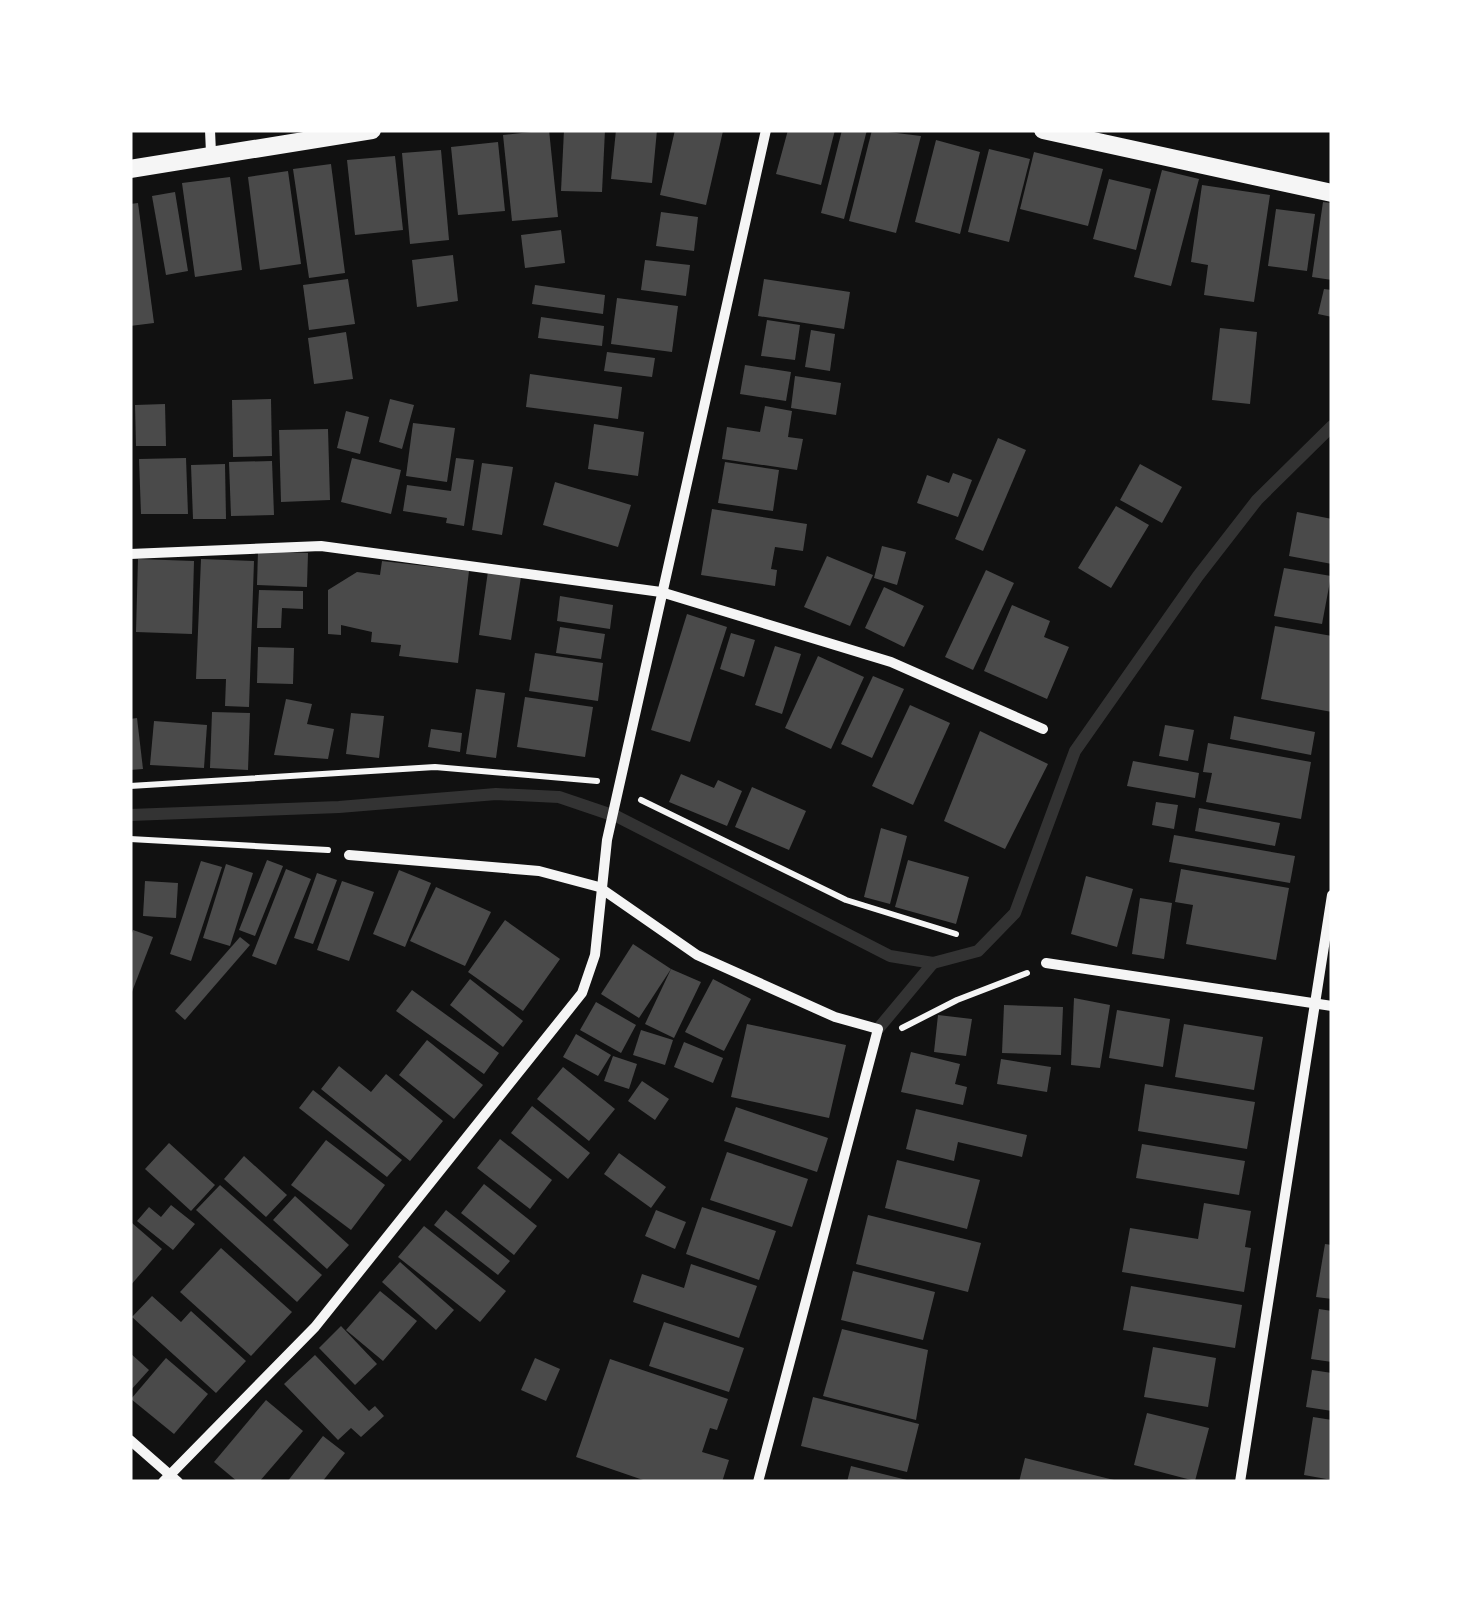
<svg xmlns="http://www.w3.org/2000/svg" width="1462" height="1612" viewBox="0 0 1462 1612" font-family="'Work Sans',sans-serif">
<rect width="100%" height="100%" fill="#111"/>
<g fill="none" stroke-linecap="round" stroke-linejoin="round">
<!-- stream -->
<g stroke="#333" stroke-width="12">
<path d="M130,815L339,807L496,794L559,797L618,817L890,956L933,963L978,951L1015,913L1075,751L1198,576L1257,500L1332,426"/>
<path d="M878,1029L933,963"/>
</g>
</g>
<!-- building -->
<g fill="#4a4a4a">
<path d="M549,130L558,217L512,221L503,135Z"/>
<path d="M564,130H605L602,192L561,191Z"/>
<path d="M616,130H657L652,183L611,179Z"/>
<path d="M675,130L723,131L706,205L660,195Z"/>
<path d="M788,130H835L821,185L776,174Z"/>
<path d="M842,130H867L844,219L821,213Z"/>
<path d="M872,130L921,136L896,233L849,221Z"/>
<path d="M936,140L980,152L960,234L915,222Z"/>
<path d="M498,142L505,211L458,215L451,147Z"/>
<path d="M989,149L1030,159L1009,242L968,232Z"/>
<path d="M441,150L449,240L410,244L402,153Z"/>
<path d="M1034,152L1103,169L1088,226L1020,209Z"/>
<path d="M395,156L403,230L355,235L347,160Z"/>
<path d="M331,164L345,273L309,278L293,169Z"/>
<path d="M1162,170L1199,179L1171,286L1134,277Z"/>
<path d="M288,171L301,264L260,270L248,177Z"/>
<path d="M230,177L242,270L195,277L182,183Z"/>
<path d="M1109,179L1151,189L1136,250L1093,239Z"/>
<path d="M1202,185L1270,195L1254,302L1204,295L1208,265L1191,262Z"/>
<path d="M175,192L188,271L166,275L152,196Z"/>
<path d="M1323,202L1332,203V280L1312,277Z"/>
<path d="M138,203L154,323L130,326V204Z"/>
<path d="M1276,209L1315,214L1307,271L1268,266Z"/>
<path d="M661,212L698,217L694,251L656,246Z"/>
<path d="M561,230L565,263L525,268L521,235Z"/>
<path d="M453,255L458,301L417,307L412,260Z"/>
<path d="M645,260L690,265L686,296L641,290Z"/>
<path d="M348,279L355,324L309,330L303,285Z"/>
<path d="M764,279L850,292L844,329L758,316Z"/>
<path d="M535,285L605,295L603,314L532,304Z"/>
<path d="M1324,289L1332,290V317L1318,314Z"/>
<path d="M617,298L678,306L672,352L611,344Z"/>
<path d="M541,317L604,326L602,346L538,338Z"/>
<path d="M767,320L800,325L795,360L761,356Z"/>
<path d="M1220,328L1257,332L1250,404L1212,400Z"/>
<path d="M811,330L835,334L830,371L805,367Z"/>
<path d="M346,332L353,379L314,384L308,338Z"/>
<path d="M607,352L655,358L652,377L604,371Z"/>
<path d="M745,365L791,372L786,401L740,394Z"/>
<path d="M530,374L622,387L618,419L526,407Z"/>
<path d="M795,376L841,383L836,415L791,408Z"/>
<path d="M271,399L272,456L233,457L232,400Z"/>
<path d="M390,399L414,405L402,449L379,442Z"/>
<path d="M165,404L166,446H136L135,405Z"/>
<path d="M765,406L792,411L788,437L803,439L797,470L722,459L727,427L760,432Z"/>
<path d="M346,411L369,417L360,454L337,448Z"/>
<path d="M413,423L455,428L447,482L406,476Z"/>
<path d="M594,424L644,432L638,476L588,469Z"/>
<path d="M328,429L330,500L281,502L279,430Z"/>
<path d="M998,438L1026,450L983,551L955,539Z"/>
<path d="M186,458L188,514H141L139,459Z"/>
<path d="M352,458L401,470L391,514L341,502Z"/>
<path d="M456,458L474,460L464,526L446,523L447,518L403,511L407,485L451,491Z"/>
<path d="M272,461L274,515L231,516L229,462Z"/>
<path d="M725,462L779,470L773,511L718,503Z"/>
<path d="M482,463L513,467L502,535L472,530Z"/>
<path d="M225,464L226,519H193L191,465Z"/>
<path d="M1140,464L1182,487L1162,523L1120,500Z"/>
<path d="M953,473L972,480L958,517L917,503L927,475L949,483Z"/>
<path d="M555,482L631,505L618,547L543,525Z"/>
<path d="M1116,506L1149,525L1111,588L1078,568Z"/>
<path d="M712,509L807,524L803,551L775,547L771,569L777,570L775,586L701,575Z"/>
<path d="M1297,512L1332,519V564L1289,556Z"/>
<path d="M882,546L906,552L897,585L874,578Z"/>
<path d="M258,551L308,553L307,587L257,585Z"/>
<path d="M827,556L873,575L850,626L804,607Z"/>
<path d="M138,559L194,561L192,634L136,632Z"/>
<path d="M201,559L254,561L249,707L225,706L226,679H196Z"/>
<path d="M382,561L469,571L458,663L399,656L401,645L371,642L372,632L341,625V635L328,634V590L357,572L380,575Z"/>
<path d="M1284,568L1331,576L1322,624L1274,616Z"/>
<path d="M986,570L1014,583L973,670L945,657Z"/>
<path d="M488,571L521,577L511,640L479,635Z"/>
<path d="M884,587L924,606L904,647L865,628Z"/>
<path d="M259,590L303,591V609L282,608L281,628H257Z"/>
<path d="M560,596L613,605L610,629L557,621Z"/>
<path d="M1012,605L1050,621L1044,637L1069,647L1047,699L984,671Z"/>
<path d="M687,614L727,627L690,742L651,730Z"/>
<path d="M1275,626L1332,636V712L1261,699Z"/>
<path d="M560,627L605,634L601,659L556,653Z"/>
<path d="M731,633L755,640L744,677L720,669Z"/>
<path d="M775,646L801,654L782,714L755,705Z"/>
<path d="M258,647L294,648L293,684L257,683Z"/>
<path d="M535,653L603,663L598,701L529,691Z"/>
<path d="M818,656L864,677L831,749L785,728Z"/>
<path d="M873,676L904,689L872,758L841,744Z"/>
<path d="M476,689L505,693L496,758L466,754Z"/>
<path d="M525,697L593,707L585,757L517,747Z"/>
<path d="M286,699L312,704L307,724L334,729L328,759L274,755Z"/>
<path d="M910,705L950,723L913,805L872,786Z"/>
<path d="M212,712L250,713L248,770L210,768Z"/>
<path d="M351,713L384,716L379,758L346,754Z"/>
<path d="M1234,716L1315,732L1311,755L1230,739Z"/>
<path d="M137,718L143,769L130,770V719Z"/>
<path d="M154,721L207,725L204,768L150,765Z"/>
<path d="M1165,725L1194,730L1188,761L1159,756Z"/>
<path d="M431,729L462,733L460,752L428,747Z"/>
<path d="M980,731L1048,764L1005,849L944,821Z"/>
<path d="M1208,743L1311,762L1301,819L1206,802L1212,773L1203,772Z"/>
<path d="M1133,761L1199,773L1195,798L1127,786Z"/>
<path d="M681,774L714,788L718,780L742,791L727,826L669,802Z"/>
<path d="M752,787L806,811L789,850L735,827Z"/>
<path d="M1156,802L1178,805L1174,829L1152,825Z"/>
<path d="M1199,808L1280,823L1275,846L1195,831Z"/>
<path d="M881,828L907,836L890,904L864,897Z"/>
<path d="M1174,835L1295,856L1290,883L1169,862Z"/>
<path d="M267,860L283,866L255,936L239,930Z"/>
<path d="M908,860L969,877L956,924L895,907Z"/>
<path d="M201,861L222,867L191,961L170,954Z"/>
<path d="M226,864L253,873L230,946L203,938Z"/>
<path d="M286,869L311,879L276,965L252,956Z"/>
<path d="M1181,869L1289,888L1276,960L1186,944L1193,905L1175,902Z"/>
<path d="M399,870L431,883L405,947L373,934Z"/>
<path d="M317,873L337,880L313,944L294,938Z"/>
<path d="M1086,876L1133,889L1117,947L1071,934Z"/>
<path d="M145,881L178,883L176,918L143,916Z"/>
<path d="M342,881L374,892L349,961L317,950Z"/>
<path d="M436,887L491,912L465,966L410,941Z"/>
<path d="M1140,898L1172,903L1164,959L1132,954Z"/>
<path d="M505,920L560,959L523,1011L468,972Z"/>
<path d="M133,930L153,937L130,997V939Z"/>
<path d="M240,937L250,945L185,1020L175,1011Z"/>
<path d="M633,944L671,969L639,1018L601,994Z"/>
<path d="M671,969L701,982L674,1038L645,1024Z"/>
<path d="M470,979L523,1021L503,1047L450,1005Z"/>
<path d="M713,979L751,999L724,1051L685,1032Z"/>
<path d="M412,990L499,1053L484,1074L396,1011Z"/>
<path d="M1074,998L1110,1005L1100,1068L1071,1065Z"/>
<path d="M596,1002L636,1025L621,1053L580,1030Z"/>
<path d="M1004,1005L1063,1007L1061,1055L1002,1053Z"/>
<path d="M1117,1010L1170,1019L1163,1067L1109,1058Z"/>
<path d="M938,1015L972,1019L966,1056L934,1052Z"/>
<path d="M747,1024L846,1045L829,1118L731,1097Z"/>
<path d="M1184,1024L1263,1037L1254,1090L1175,1077Z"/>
<path d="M641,1030L673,1040L665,1065L633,1055Z"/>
<path d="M576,1034L611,1055L598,1076L563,1057Z"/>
<path d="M427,1040L483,1085L454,1119L399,1075Z"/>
<path d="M684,1042L723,1058L713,1083L674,1067Z"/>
<path d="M911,1052L960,1064L955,1084L967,1087L963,1105L901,1092Z"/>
<path d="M613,1056L637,1064L629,1089L604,1081Z"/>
<path d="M1001,1059L1051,1067L1047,1092L997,1084Z"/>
<path d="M339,1066L371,1092L386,1074L443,1121L410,1161L321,1089Z"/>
<path d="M563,1067L615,1109L589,1141L537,1099Z"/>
<path d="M642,1081L669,1099L655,1120L628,1101Z"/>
<path d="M1145,1084L1255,1102L1247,1149L1138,1131Z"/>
<path d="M313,1090L402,1160L387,1177L299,1108Z"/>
<path d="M532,1106L590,1153L568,1179L511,1133Z"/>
<path d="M736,1107L828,1138L817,1172L724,1141Z"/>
<path d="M916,1109L1027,1135L1022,1157L958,1142L954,1161L906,1149Z"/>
<path d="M500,1139L552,1180L530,1209L477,1168Z"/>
<path d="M326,1140L385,1185L351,1230L291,1185Z"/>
<path d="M169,1143L215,1185L191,1211L145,1169Z"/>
<path d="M1142,1144L1245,1161L1239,1195L1136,1178Z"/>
<path d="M727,1152L808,1179L792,1227L710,1200Z"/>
<path d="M619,1153L666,1187L651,1208L604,1174Z"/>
<path d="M244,1156L287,1195L266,1217L224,1179Z"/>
<path d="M897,1160L980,1180L967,1229L885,1208Z"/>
<path d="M484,1184L537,1226L514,1255L461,1213Z"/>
<path d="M220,1185L322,1275L297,1302L196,1210Z"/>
<path d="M295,1196L349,1245L327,1269L273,1220Z"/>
<path d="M1204,1203L1251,1211L1245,1247L1251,1248L1244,1292L1122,1272L1130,1228L1198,1239Z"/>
<path d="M171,1205L195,1224L173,1250L137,1221L149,1207L161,1217Z"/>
<path d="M702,1207L776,1231L759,1280L686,1254Z"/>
<path d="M446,1210L510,1261L498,1275L434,1225Z"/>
<path d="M656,1210L686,1222L675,1249L645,1236Z"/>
<path d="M868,1215L981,1243L968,1292L856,1264Z"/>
<path d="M132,1223L162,1249L130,1286V1225Z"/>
<path d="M424,1226L506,1291L480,1322L398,1257Z"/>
<path d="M1325,1244L1332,1245V1299L1316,1297Z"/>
<path d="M221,1248L292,1312L251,1356L180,1292Z"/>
<path d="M400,1262L454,1310L436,1330L382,1282Z"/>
<path d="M691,1264L757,1286L739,1338L633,1302L642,1274L684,1288Z"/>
<path d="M853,1271L935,1292L923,1340L841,1320Z"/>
<path d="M1131,1286L1242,1305L1235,1348L1123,1330Z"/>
<path d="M380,1291L417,1321L383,1361L346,1330Z"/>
<path d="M152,1296L181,1322L191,1311L246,1361L216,1393L132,1317Z"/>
<path d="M1319,1309L1332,1311V1362L1311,1359Z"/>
<path d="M664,1322L744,1348L729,1392L649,1366Z"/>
<path d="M341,1326L377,1364L355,1385L319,1348Z"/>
<path d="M842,1329L928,1350L916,1420L823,1396Z"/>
<path d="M1153,1347L1216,1358L1208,1407L1144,1397Z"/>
<path d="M130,1353L149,1370L130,1391Z"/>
<path d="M315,1355L369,1411L375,1406L384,1416L361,1437L351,1428L338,1440L284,1384Z"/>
<path d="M166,1358L208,1394L174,1434L131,1399Z"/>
<path d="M535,1358L560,1369L546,1401L521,1390Z"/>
<path d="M610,1359L728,1399L717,1430L710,1428L702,1452L729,1460L722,1482H649L576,1457Z"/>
<path d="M1312,1370L1332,1373V1411L1306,1407Z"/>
<path d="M813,1397L919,1424L907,1472L801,1446Z"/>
<path d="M266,1400L303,1431L259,1482H238L214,1462Z"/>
<path d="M1147,1413L1209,1428L1195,1481L1134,1465Z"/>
<path d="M1313,1417L1332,1420V1480L1304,1475Z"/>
<path d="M323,1436L345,1453L322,1482H287Z"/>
<path d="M1025,1458L1118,1481V1482H1019Z"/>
<path d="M851,1466L911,1481V1482H847Z"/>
</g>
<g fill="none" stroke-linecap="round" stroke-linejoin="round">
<!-- path -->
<g stroke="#f5f5f5" stroke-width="6">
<path d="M130,786L435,767L597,781"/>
<path d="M641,800L846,900L956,934"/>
<path d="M130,839L328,850"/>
<path d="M902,1028L957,1000L1027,973"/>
</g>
<!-- minor -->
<g stroke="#f5f5f5" stroke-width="10">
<path d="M210,130L211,153"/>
<path d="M130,554L321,546L661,592L891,662L1043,729"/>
<path d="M349,855L539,871L599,887L697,955L835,1017L878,1029L758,1482"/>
<path d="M1046,963L1332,1006"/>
<path d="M130,1440L178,1482"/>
<path d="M163,1482L315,1327L582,993L595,955L607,840L766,130"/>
<path d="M1240,1482L1332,895"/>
</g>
<!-- tertiary -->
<g stroke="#f5f5f5" stroke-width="18">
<path d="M1043,130L1332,193"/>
<path d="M130,169L372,130"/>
</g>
</g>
<!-- border -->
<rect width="1462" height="1612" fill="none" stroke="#ffffff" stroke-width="265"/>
</svg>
